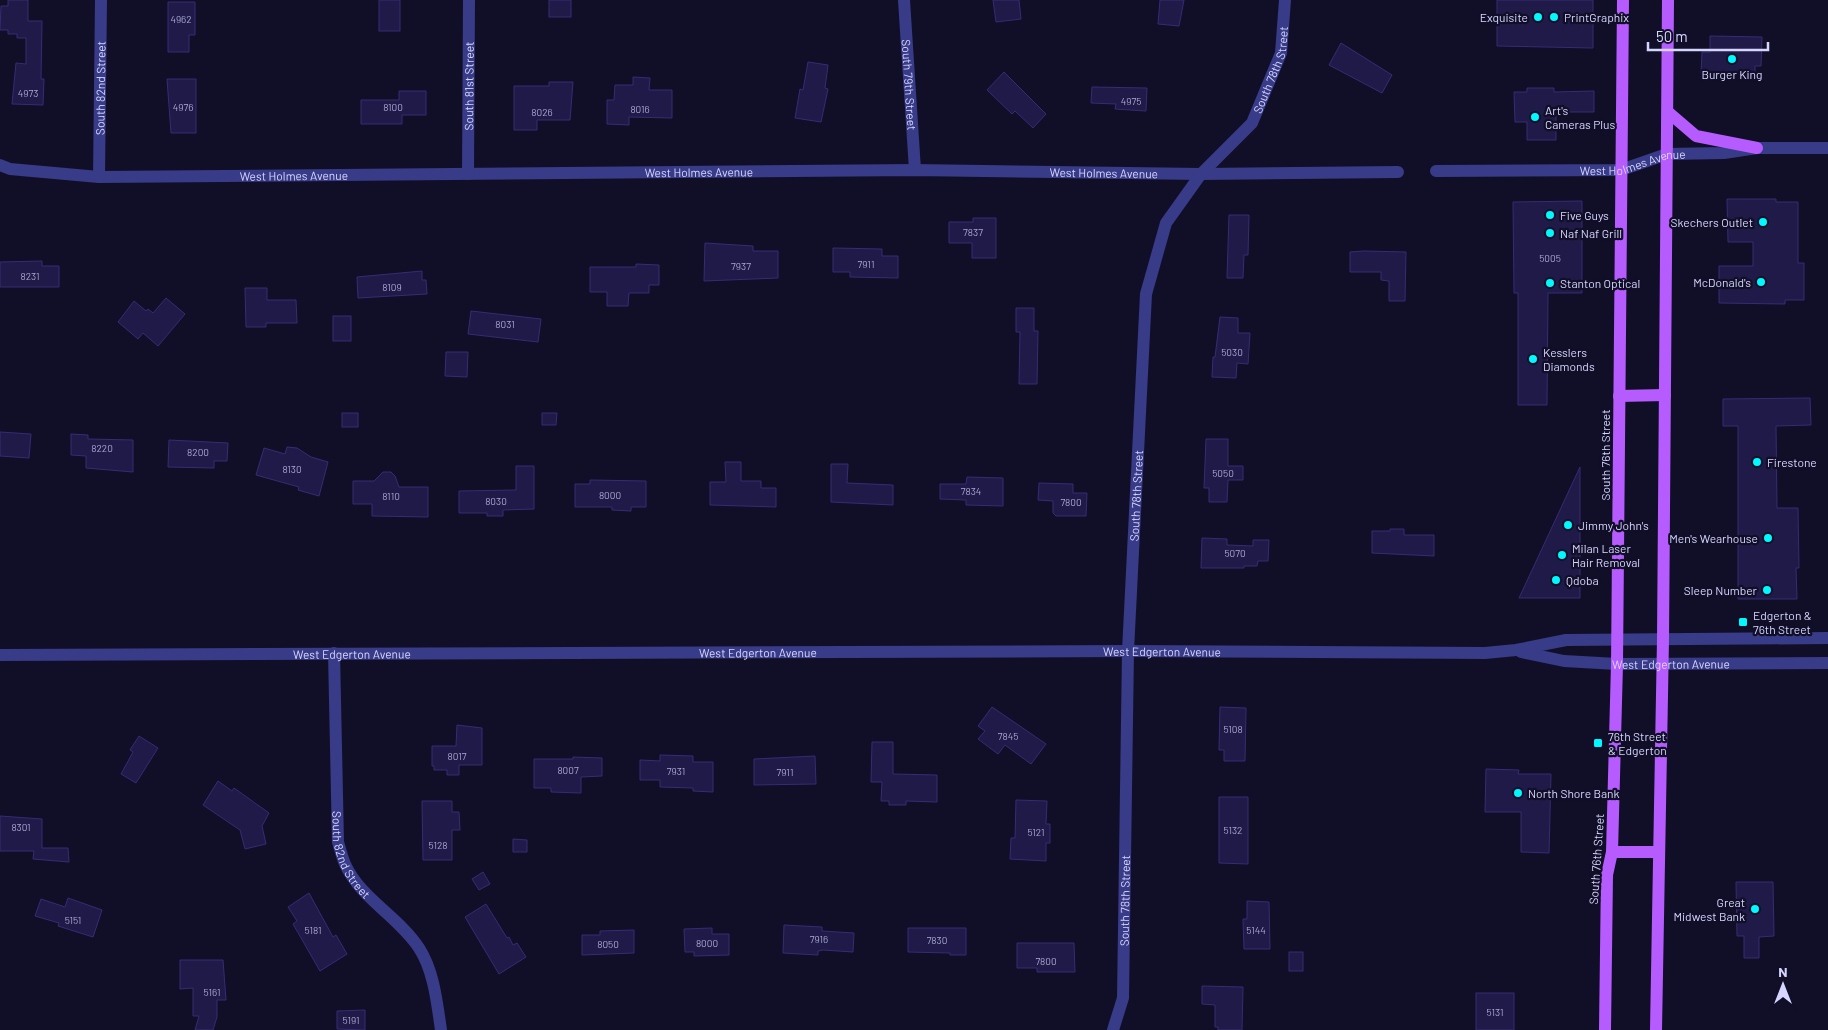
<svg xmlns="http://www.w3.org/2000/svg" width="1828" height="1030" viewBox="0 0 1828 1030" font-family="Barlow,sans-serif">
<rect width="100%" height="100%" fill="#110f27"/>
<!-- building -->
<g fill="#201a48" stroke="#352c75">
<path d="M8,0H28V21H42L41,79H44L43,105L12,104L16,63L26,64V38H17V34H8V30H0L1,6H8Z"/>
<rect x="379" y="0" width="21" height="31"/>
<rect x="549" y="0" width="22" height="17"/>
<path d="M993,0H1019L1021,19L996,22Z"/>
<path d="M1160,0H1184L1179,26L1158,24Z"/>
<path d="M1497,0H1593V48L1497,46Z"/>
<path d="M168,2H195V35H189V52H168Z"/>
<path d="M1710,36L1762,37L1761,66H1755V73L1701,74L1702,52H1710Z"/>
<path d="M1341,43L1392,75L1382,93L1329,65Z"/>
<path d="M808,62L828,65L825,88L828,89L821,122L795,118L800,89L803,90Z"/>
<path d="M1004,72L1046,114L1033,128L1015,111L1012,114L987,90Z"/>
<path d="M633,77L650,78L649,90H672V118L629,117V125L607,124V100H614L615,85H633Z"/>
<path d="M167,79H196V133H171Z"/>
<path d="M549,82H573L570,120H537V130H514V86H549Z"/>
<path d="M1092,87L1147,88L1146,111L1115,109L1116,104L1091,103Z"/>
<path d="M1527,88H1554V92L1594,91V112H1556V140H1527V122H1515L1514,92H1527Z"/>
<path d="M399,91H426V115H402V124H361V100H399Z"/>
<path d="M1727,199H1776V202H1798V263H1804V300H1785V304L1719,303V266H1753V242H1728Z"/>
<path d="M1582,201V293H1548L1547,405H1518V293H1514L1513,202Z"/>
<path d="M1229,215H1249L1248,255H1244L1243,278H1227Z"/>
<path d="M973,218H996V258H972V243H949V222H973Z"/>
<path d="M705,243L753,246V251H778V278L704,281Z"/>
<path d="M833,248L882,249V256H898V278L850,277V272H833Z"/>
<path d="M1364,251L1406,252L1405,301H1389V281L1381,280V272H1350V252Z"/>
<path d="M42,261V266H59V287H0V262Z"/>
<path d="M636,264L659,265V285H649V293H629L628,306H607V292H590V267H636Z"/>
<path d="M422,271V280H426L427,294L358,298L357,277Z"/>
<path d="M245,288H267V300H296L297,323H266V327H246Z"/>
<path d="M166,298L185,314L158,346L143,333L138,339L118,322L134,301L146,311L148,309L153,313Z"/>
<path d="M1016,308H1034V331H1038L1037,384H1019L1020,332H1016Z"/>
<path d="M471,311L541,319L538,342L468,334Z"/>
<rect x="333" y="316" width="18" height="25"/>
<path d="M1220,317L1238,318V333H1250L1248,364L1237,363L1236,378L1212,377L1213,357H1215Z"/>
<path d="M446,352H468L467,377L445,376Z"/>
<path d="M1810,398L1811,425L1776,426L1777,508H1798L1799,568H1796L1797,599H1738V426H1723V399Z"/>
<rect x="342" y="413" width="16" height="14"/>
<path d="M542,413H557L556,425H542Z"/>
<path d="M0,432L31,434L29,458L0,456Z"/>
<path d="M71,434L88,435V439L133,440V472L86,468V456L71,455Z"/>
<path d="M1206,439H1228V466H1243V480H1228L1227,502H1209V488H1204Z"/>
<path d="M169,440L228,443L227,461H214V468L168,467Z"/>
<path d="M287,447L297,448L311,457L328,462L319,496L298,490L299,487L256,475L264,448L285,454Z"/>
<path d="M725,462H741V481H761V488H776V507L710,505V482H726Z"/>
<path d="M831,464H848L847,483L893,485V505L831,502Z"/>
<path d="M516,466H534V509L503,510V516H487V513H459V491L516,490Z"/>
<path d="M1580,467V598H1519Z"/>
<path d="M383,472H391L395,476L399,487H428V517L372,516V504H353V481H374Z"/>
<path d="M967,477L1003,478V506L966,505V500L940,499V484H966Z"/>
<path d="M590,480L646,481V507H631V511L612,510V507H575V484H590Z"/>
<path d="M1039,483L1073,484V493H1087L1086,516H1056L1053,513V501L1038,500Z"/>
<path d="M1390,529H1404V535H1434V556L1372,553V531H1390Z"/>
<path d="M1202,538L1227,539V545L1253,546V540H1269L1268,561H1258L1257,566H1244V568H1201Z"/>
<path d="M992,707L1046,744L1031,764L1005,745L998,754L978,739L985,731L978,726Z"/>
<path d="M1220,707L1246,708L1245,761H1224V750H1219Z"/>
<path d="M457,725L482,728V765H459V775H447V770H434V766H432V746H456Z"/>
<path d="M139,736L158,748L136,783L121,774L133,752L130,750Z"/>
<path d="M872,742H893V774L937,775V802L906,801V805H889V801H881L882,782H871Z"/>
<path d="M660,755L693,756V762H713V792L693,791V788L660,787V780H640V760L660,761Z"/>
<path d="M815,756L816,784L754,785V759Z"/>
<path d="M573,757L602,758V776L581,777V793L551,792V788H534V759H573Z"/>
<path d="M1486,769L1519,770L1518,774H1551L1549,853L1521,852V812H1485Z"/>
<path d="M218,781L232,791L234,788L269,813L262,826L266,844L245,849L240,830L203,805Z"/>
<path d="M1219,797H1248V864L1219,863Z"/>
<path d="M1016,800L1047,801L1046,824H1050V843H1046V861L1010,859L1011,838H1015Z"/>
<path d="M422,801H452V812H459L460,830H452V860H423Z"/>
<path d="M0,816L42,819V848H68L69,862L33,859L34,851H0Z"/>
<path d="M513,839L527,840V852H513Z"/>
<path d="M483,872L490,884L479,890L472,879Z"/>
<path d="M1736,882H1773L1774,936L1759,937V958H1744V936H1737Z"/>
<path d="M309,893L333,937L336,935L347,954L320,971L293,924L297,921L288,907Z"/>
<path d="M68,898L102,910L93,937L58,926L59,923L35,916L41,899L65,907Z"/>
<path d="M1247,901L1269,902L1270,949H1244L1243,919H1247Z"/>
<path d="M486,904L507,938L509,937L513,945L517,943L526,957L499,974L465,917Z"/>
<path d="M784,925L822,927V931L854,933L853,952L823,950L818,951V955L783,953Z"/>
<path d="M712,928V934H729V955L694,956V952H685L684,929Z"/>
<path d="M908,928H966V955H950V953L908,952Z"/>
<path d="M634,930V953L582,955V935H600V931Z"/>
<path d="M1017,943H1074L1075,972H1037V968H1017Z"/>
<rect x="1289" y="952" width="14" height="19"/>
<path d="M180,960H223L226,1000H217V1017L213,1030H195L199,1016H193V988L180,989Z"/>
<path d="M1202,986L1243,987L1242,1030H1218V1027H1215V1005L1202,1004Z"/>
<rect x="1476" y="993" width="38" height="37"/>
<path d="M365,1010V1030L337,1029V1011Z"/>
</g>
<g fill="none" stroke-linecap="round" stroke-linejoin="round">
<!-- minor -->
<g stroke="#383b87" stroke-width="12">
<path id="s1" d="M904,0L915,170"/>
<path id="s2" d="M0,165L10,169L99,177L915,170L1201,174L1398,172"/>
<path id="s3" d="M1436,171L1621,170L1667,154L1724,153L1757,148H1828"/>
<path id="s4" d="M468,174L469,0"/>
<path id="s5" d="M99,177L101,0"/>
<path id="s6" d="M1521,652L1564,661L1617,664L1828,663"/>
<path id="s7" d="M334,653L338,842C340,849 342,857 345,864C360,898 399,917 419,948C434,971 437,1003 441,1030"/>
<path id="s8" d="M0,655L1128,651L1485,653L1516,650L1566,640L1828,638"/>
<path id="s9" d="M1113,1030L1123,998L1128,651L1146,294L1166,223L1201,174L1252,123L1281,53L1285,0"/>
</g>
<!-- major -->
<g stroke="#b65cff" stroke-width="12">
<path d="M1668,112L1696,136L1757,148"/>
<path d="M1619,396L1665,395"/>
<path d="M1612,852H1659"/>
<path d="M1605,1030L1607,875L1612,852L1617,664L1623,0"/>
<path d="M1656,1030L1663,639L1668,0"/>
</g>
</g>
<!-- markers -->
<g fill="#01f8ff" stroke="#110f27" stroke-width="2">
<circle cx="1538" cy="17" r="5"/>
<circle cx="1554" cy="17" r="5"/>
<circle cx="1732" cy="59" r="5"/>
<circle cx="1535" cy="117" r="5"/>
<circle cx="1550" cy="215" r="5"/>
<circle cx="1763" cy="222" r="5"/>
<circle cx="1550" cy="233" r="5"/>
<circle cx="1761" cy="282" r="5"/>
<circle cx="1550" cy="283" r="5"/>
<circle cx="1533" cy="359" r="5"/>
<circle cx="1757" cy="462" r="5"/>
<circle cx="1568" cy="525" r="5"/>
<circle cx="1768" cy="538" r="5"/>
<circle cx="1562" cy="555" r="5"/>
<circle cx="1556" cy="580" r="5"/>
<circle cx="1767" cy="590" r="5"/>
<rect x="1738" y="617" width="10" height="10" rx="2.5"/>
<rect x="1593" y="738" width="10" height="10" rx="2.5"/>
<circle cx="1518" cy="793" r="5"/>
<circle cx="1755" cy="909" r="5"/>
</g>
<g text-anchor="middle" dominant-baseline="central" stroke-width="4.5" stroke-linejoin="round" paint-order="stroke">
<!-- number labels -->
<g font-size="10" fill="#a8a6d1">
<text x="181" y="19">4962</text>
<text x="28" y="93">4973</text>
<text x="1131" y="101">4975</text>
<text x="183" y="107">4976</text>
<text x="393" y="107">8100</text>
<text x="640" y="109">8016</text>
<text x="542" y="112">8026</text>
<text x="973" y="232">7837</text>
<text x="1550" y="258">5005</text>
<text x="866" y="264">7911</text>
<text x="741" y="266">7937</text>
<text x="30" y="276">8231</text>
<text x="392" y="287">8109</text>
<text x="505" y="324">8031</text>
<text x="1232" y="352">5030</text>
<text x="102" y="448">8220</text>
<text x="198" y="452">8200</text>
<text x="292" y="469">8130</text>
<text x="1223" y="473">5050</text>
<text x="971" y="491">7834</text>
<text x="610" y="495">8000</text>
<text x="391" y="496">8110</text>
<text x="496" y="501">8030</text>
<text x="1071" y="502">7800</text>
<text x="1235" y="553">5070</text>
<text x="1233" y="729">5108</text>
<text x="1008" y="736">7845</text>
<text x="457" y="756">8017</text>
<text x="568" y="770">8007</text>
<text x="676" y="771">7931</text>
<text x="785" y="772">7911</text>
<text x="21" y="827">8301</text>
<text x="1233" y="830">5132</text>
<text x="1036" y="832">5121</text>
<text x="438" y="845">5128</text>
<text x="73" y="920">5151</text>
<text x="313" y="930">5181</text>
<text x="1256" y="930">5144</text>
<text x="819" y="939">7916</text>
<text x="937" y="940">7830</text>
<text x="707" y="943">8000</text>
<text x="608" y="944">8050</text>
<text x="1046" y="961">7800</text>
<text x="212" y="992">5161</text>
<text x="1495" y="1012">5131</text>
<text x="351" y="1020">5191</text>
</g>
<!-- poi labels -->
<g font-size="12" fill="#d6d5ff" stroke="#110f27" text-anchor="start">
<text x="1528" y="17" text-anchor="end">Exquisite</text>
<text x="1564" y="17">PrintGraphix</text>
<text x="1732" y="74" text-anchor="middle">Burger King</text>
<text x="1545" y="110">Art's<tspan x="1545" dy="14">Cameras Plus</tspan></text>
<text x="1560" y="215">Five Guys</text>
<text x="1753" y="222" text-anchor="end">Skechers Outlet</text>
<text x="1560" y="233">Naf Naf Grill</text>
<text x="1751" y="282" text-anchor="end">McDonald's</text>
<text x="1560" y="283">Stanton Optical</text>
<text x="1543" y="352">Kesslers<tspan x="1543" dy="14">Diamonds</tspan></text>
<text x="1767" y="462">Firestone</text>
<text x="1578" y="525">Jimmy John's</text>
<text x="1758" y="538" text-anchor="end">Men's Wearhouse</text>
<text x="1572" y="548">Milan Laser<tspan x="1572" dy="14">Hair Removal</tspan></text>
<text x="1566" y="580">Qdoba</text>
<text x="1757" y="590" text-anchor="end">Sleep Number</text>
<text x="1753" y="615">Edgerton &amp;<tspan x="1753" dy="14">76th Street</tspan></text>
<text x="1608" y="736">76th Street<tspan x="1608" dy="14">&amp; Edgerton</tspan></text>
<text x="1528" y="793">North Shore Bank</text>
<text x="1745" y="902" text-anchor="end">Great<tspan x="1745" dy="14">Midwest Bank</tspan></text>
</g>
<!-- street labels -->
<g font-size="12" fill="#d6d5ff" stroke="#110f27">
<text stroke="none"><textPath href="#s9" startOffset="1001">South 78th Street</textPath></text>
<text stroke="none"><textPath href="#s1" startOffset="85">South 79th Street</textPath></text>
<text stroke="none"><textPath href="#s4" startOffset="88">South 81st Street</textPath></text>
<text stroke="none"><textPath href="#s5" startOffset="89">South 82nd Street</textPath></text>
<text stroke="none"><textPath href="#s3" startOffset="198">West Holmes Avenue</textPath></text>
<text stroke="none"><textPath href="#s2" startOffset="700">West Holmes Avenue</textPath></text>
<text stroke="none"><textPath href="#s2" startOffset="1105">West Holmes Avenue</textPath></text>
<text stroke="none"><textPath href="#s2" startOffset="295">West Holmes Avenue</textPath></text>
<text transform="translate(1605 455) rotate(-90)">South 76th Street</text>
<text stroke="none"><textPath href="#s9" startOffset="536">South 78th Street</textPath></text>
<text stroke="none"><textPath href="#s8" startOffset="1162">West Edgerton Avenue</textPath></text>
<text stroke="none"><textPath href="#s8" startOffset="758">West Edgerton Avenue</textPath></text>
<text stroke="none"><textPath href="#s8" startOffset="352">West Edgerton Avenue</textPath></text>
<text stroke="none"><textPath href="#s6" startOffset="151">West Edgerton Avenue</textPath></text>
<text stroke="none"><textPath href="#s7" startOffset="205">South 82nd Street</textPath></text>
<text transform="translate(1596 859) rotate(-86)">South 76th Street</text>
<text stroke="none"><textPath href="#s9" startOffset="131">South 78th Street</textPath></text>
</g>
</g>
<!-- north arrow -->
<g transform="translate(1783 985)" stroke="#110f27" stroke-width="4" paint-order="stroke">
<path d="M0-4L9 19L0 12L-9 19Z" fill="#d6d5ff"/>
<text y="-8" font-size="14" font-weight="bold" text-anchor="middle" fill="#d6d5ff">N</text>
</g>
<!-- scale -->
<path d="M1648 42v8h120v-8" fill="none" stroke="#d6d5ff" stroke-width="2.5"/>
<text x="1656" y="42" font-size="15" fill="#d6d5ff" stroke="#110f27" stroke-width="4" paint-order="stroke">50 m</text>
</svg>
